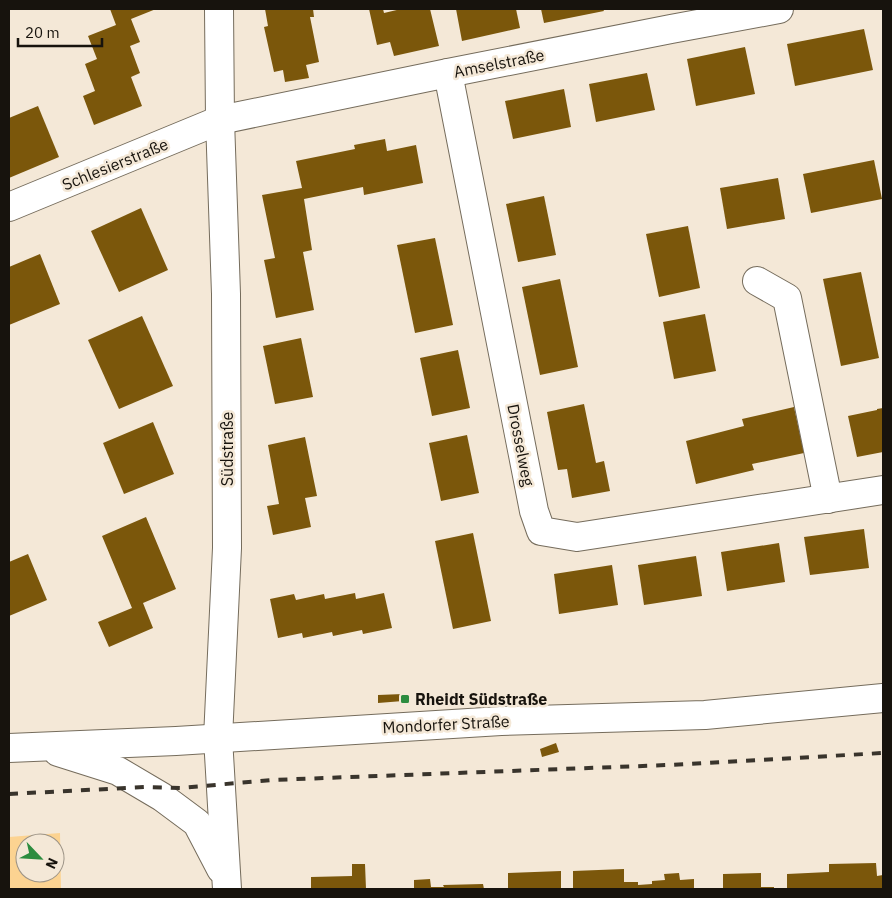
<svg xmlns="http://www.w3.org/2000/svg" width="892" height="898" viewBox="0 0 892 898" font-family="'IBM Plex Sans',sans-serif">
<rect width="100%" height="100%" fill="#f4e8d7"/>
<!-- green -->
<path fill="#fcd391" fill-rule="evenodd" d="M60,833L61,889H9V837ZM25,843H55V873H25Z"/>
<!-- building -->
<g fill="#7b570b">
<path d="M110,9H156L131,19L140,42L130,46L140,73L131,77L142,106L94,125L83,96L95,91L85,64L97,59L88,36L116,25Z"/>
<path d="M265,9H313L314,17H310L319,62L306,65L309,78L285,82L283,70L274,72L264,27L268,26Z"/>
<path d="M369,9H383L384,13L401,9H430L439,46L394,56L390,42L377,45Z"/>
<path d="M456,9H516L520,28L462,41Z"/>
<path d="M541,9H603L604,11L544,23Z"/>
<path d="M864,29L873,70L795,86L787,44Z"/>
<path d="M745,47L755,94L696,106L687,59Z"/>
<path d="M647,73L655,110L596,122L589,84Z"/>
<path d="M564,89L571,127L513,139L505,101Z"/>
<path d="M38,106L59,157L9,178V118Z"/>
<path d="M385,139L387,151L416,145L423,183L364,195L363,187L304,199L312,250L303,252L314,310L276,318L264,260L275,258L262,195L302,188L296,161L355,149L354,145Z"/>
<path d="M874,160L882,199L811,213L803,174Z"/>
<path d="M778,178L785,219L727,229L720,188Z"/>
<path d="M544,196L556,255L518,262L506,204Z"/>
<path d="M141,208L168,270L119,292L91,231Z"/>
<path d="M688,226L700,288L659,297L646,234Z"/>
<path d="M435,238L453,325L415,333L397,245Z"/>
<path d="M40,254L60,304L9,325V267Z"/>
<path d="M861,272L879,358L841,366L823,279Z"/>
<path d="M560,279L578,367L540,375L522,287Z"/>
<path d="M705,314L716,371L674,379L663,322Z"/>
<path d="M142,316L173,386L119,409L88,340Z"/>
<path d="M301,338L313,397L275,404L263,346Z"/>
<path d="M458,350L470,408L432,416L420,358Z"/>
<path d="M584,404L596,463L604,461L610,491L572,498L567,469L558,470L547,412Z"/>
<path d="M794,407L804,453L752,464L754,470L696,484L686,441L744,426L742,419Z"/>
<path d="M883,408V452L857,457L848,416L877,410V409Z"/>
<path d="M153,422L174,474L124,494L103,443Z"/>
<path d="M467,435L479,493L441,501L429,443Z"/>
<path d="M305,437L317,496L305,498L311,527L273,535L267,506L279,504L268,445Z"/>
<path d="M146,517L176,589L143,603L153,628L109,647L98,622L132,608L102,536Z"/>
<path d="M864,529L869,568L810,575L804,537Z"/>
<path d="M473,533L491,621L453,629L435,541Z"/>
<path d="M779,543L785,582L727,591L721,552Z"/>
<path d="M28,554L47,600L9,616V562Z"/>
<path d="M696,556L702,596L644,605L638,565Z"/>
<path d="M612,565L618,605L559,614L554,574Z"/>
<path d="M355,593L356,599L384,593L392,628L363,634L362,630L333,636L332,632L303,638L302,633L278,638L270,599L294,594L296,600L324,594L325,599Z"/>
<path d="M403,694V701L378,703V695Z"/>
<path d="M556,743L559,752L542,757L540,749Z"/>
<path d="M876,863L877,876L883,875V889H787V874L829,872V864Z"/>
<path d="M352,864H365L366,889H311V877L352,876Z"/>
<path d="M624,869V882H638V885L652,884V881L665,880L664,874L679,873L680,880L694,879V889H573V871Z"/>
<path d="M561,871V889H508V873Z"/>
<path d="M761,873V887H774V889H723V874Z"/>
<path d="M430,879L431,887H444L443,885L483,884L484,889H414V880Z"/>
</g>
<g fill="none" stroke-linecap="round" stroke-linejoin="round">
<defs>
<g id="street">
<path d="M448,73L534,511L541,531L577,537L883,490"/>
<path d="M9,207L220,120L448,73L671,29L779,9"/>
<path d="M757,281L787,298L828,499"/>
</g>
<g id="secondary">
<path d="M219,9L220,120L226,294L227,548L218,738L227,889"/>
<path d="M9,748L176,741L501,721L705,715L883,698"/>
<path d="M58,752L118,771L162,797L197,823L221,869"/>
</g>
</defs>
<!-- street casing -->
<use href="#street" stroke="#756c5c" stroke-width="30"/>
<!-- secondary casing -->
<use href="#secondary" stroke="#756c5c" stroke-width="30"/>
<!-- street -->
<use href="#street" stroke="#fff" stroke-width="28"/>
<!-- secondary -->
<use href="#secondary" stroke="#fff" stroke-width="28"/>
<!-- rail -->
<path stroke="#39342c" stroke-width="4" stroke-dasharray="9 9" stroke-linecap="butt" d="M9,794L146,787L180,788L272,780L668,765L883,753"/>
</g>
<!-- markers -->
<rect fill="#2c8c3f" stroke="#f4e8d7" stroke-width="2" x="400" y="694" width="10" height="10" rx="2.5"/>
<g text-anchor="middle" dominant-baseline="central" stroke-width="5" stroke-linejoin="round" paint-order="stroke">
<!-- street labels -->
<g font-size="16" fill="#17130d" stroke="#f4e8d7">
<text transform="translate(499 63) rotate(-11)">Amselstraße</text>
<text transform="translate(115 164) rotate(-22)">Schlesierstraße</text>
<text transform="translate(521 445) rotate(79)">Drosselweg</text>
<text transform="translate(227 449) rotate(-90)">Südstraße</text>
<text transform="translate(446 724) rotate(-3)">Mondorfer Straße</text>
</g>
<!-- poi labels -->
<g font-size="16" font-weight="bold" fill="#17130d" stroke="#f4e8d7" text-anchor="start">
<text x="415" y="699">Rheidt Südstraße</text>
</g>
</g>
<!-- border -->
<rect width="892" height="898" fill="none" stroke="#17130d" stroke-width="20"/>
<!-- north arrow -->
<g transform="translate(40 858) rotate(115)"><circle r="24" fill="#f4e8d7" stroke="#9c9386"/>
<path d="M0-4L9 19L0 12L-9 19Z" fill="#2c8c3f"/>
<text y="-8" font-size="14" font-weight="bold" text-anchor="middle" fill="#17130d">N</text>
</g>
<!-- scale -->
<path d="M18 38v8h84v-8" fill="none" stroke="#17130d" stroke-width="2.5"/>
<text x="25" y="38" font-size="15" fill="#17130d" stroke="#f4e8d7" stroke-width="4" paint-order="stroke">20 m</text>
</svg>
